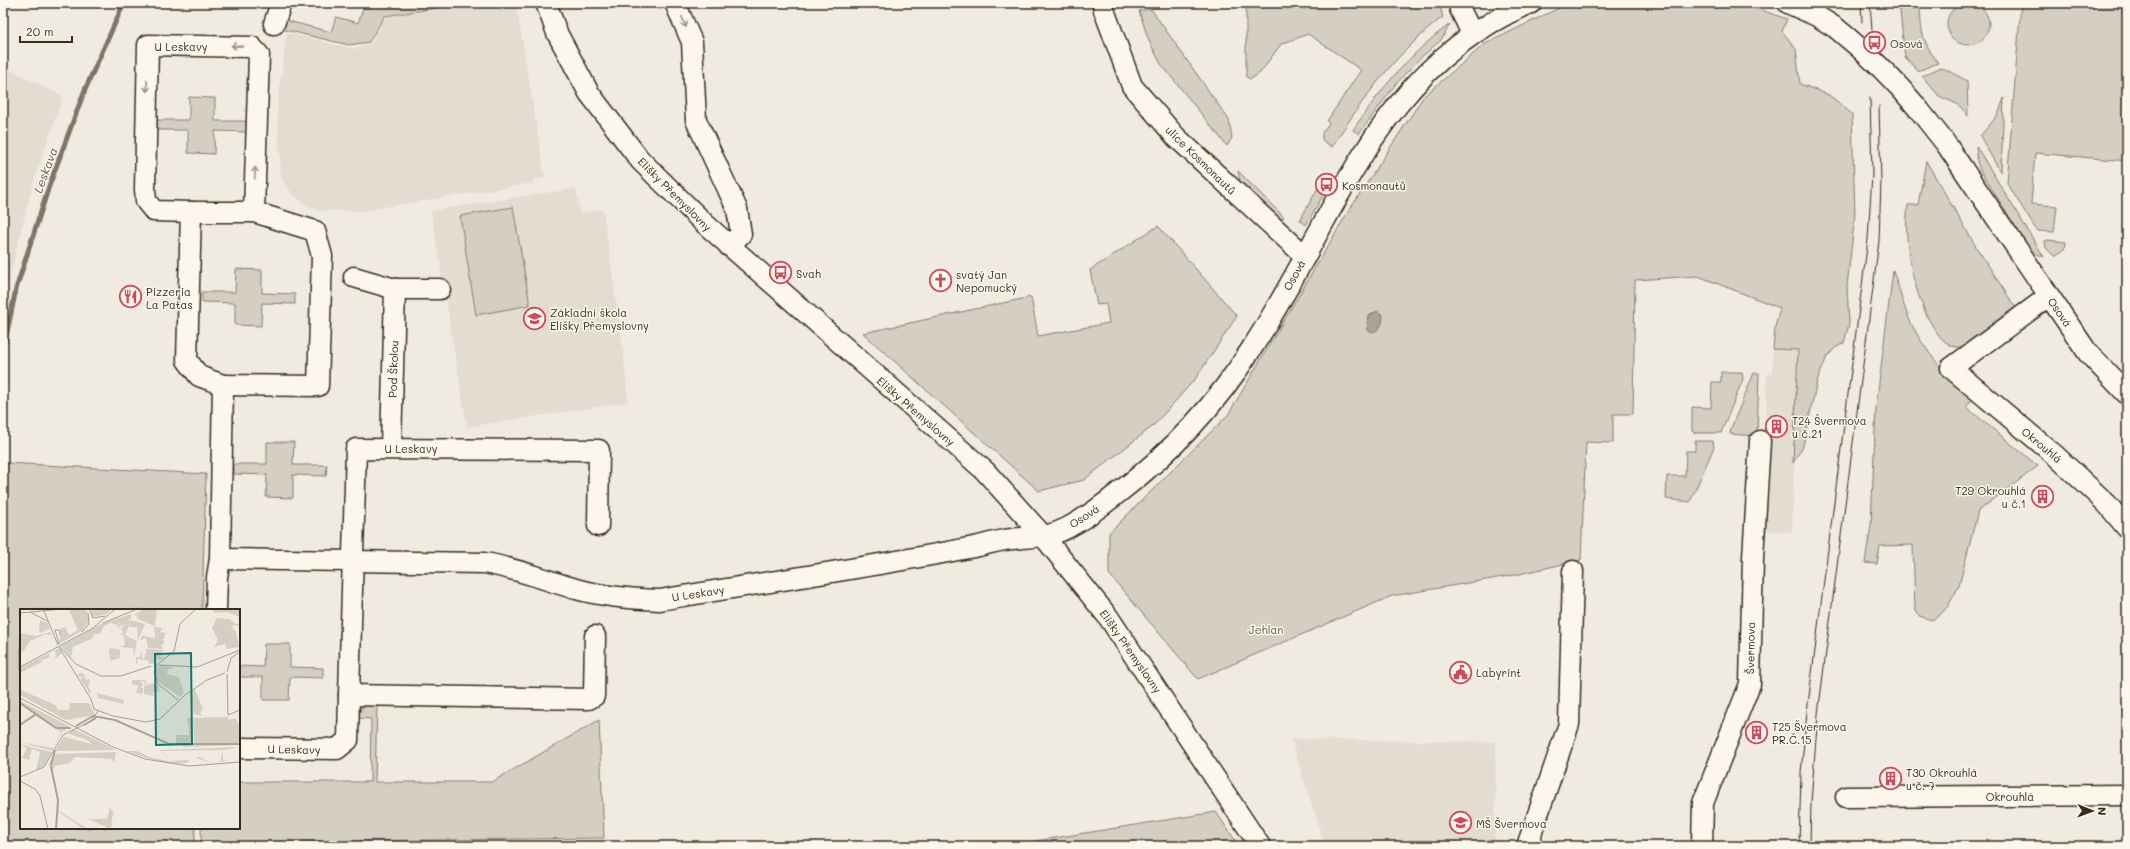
<svg xmlns="http://www.w3.org/2000/svg" width="2130" height="849" viewBox="0 0 2130 849" font-family="Mali,sans-serif">
<rect width="100%" height="100%" fill="#f0ebe0"/>
<filter id="ink" filterUnits="userSpaceOnUse"><feTurbulence type="fractalNoise" baseFrequency=".025" numOctaves="2"/><feDisplacementMap in="SourceGraphic" scale="8" xChannelSelector="R" yChannelSelector="G"/><feConvolveMatrix kernelMatrix="1 2 1 2 8 2 1 2 1" color-interpolation-filters="sRGB"/></filter>
<g filter="url(#ink)">
<!-- built -->
<g fill="#e2dcd1">
<path d="M478,3H516L545,178L533,180V183L361,211H319L309,207L293,195L281,178L277,106L287,33L354,49L371,43L386,17Z"/>
<path d="M3,66L63,96L33,183L3,303Z"/>
<path d="M576,188L580,213L603,209L624,356L628,402L467,427L431,211Z"/>
<path d="M1773,349H1798L1792,532L1764,531L1767,374H1772Z"/>
<path d="M1291,739L1496,742L1495,846H1325Z"/>
</g>
<!-- green -->
<g fill="#d5cec3" stroke="#887c70">
<circle cx="1968" cy="24" r="21"/>
<path d="M365,3H470L385,16L369,42L349,45L281,29L284,20L331,32L336,17L358,23Z"/>
<path d="M1246,3H1439L1443,17C1396,53 1363,98 1332,147L1322,140V133L1329,123L1327,121L1361,70L1308,34L1281,44L1260,73L1251,79L1246,77Z"/>
<path d="M1577,3H1741L1787,19L1782,31L1796,49L1800,84L1829,95L1852,114L1855,215L1847,286L1849,324L1844,343L1835,348L1827,357L1817,381L1803,446L1793,463L1798,350L1773,349L1775,327L1780,308L1698,276L1635,280L1633,414H1613V443L1586,442L1581,560L1515,575L1392,596L1198,679L1109,574V533L1228,415L1348,212L1424,96L1485,44L1563,6Z"/>
<path d="M1899,3H1920C1921,31 1921,39 1938,63L1918,71L1905,57Z"/>
<path d="M2021,3H2127V161L2035,153L2031,204L2057,206L2054,232L2038,231L2035,228L2007,183Z"/>
<path d="M1151,9L1229,120L1232,138L1227,146L1161,64L1149,41L1139,11Z"/>
<path d="M1450,24L1441,40L1418,60L1395,85L1359,134L1353,130C1380,90 1410,53 1450,24Z"/>
<path d="M1939,68L1945,69L1967,81L1968,116L1959,105L1939,96L1922,76Z"/>
<path d="M189,97L215,98V121H248V132L215,131L214,154L188,153V130H156V120H189Z"/>
<path d="M2004,98L2001,173L1980,136L1998,115Z"/>
<path d="M1976,146L2044,257L2037,254L2027,245L1980,170L1977,162Z"/>
<path d="M1926,161L1975,245L2017,310C2002,321 1977,344 1960,347C1934,350 1914,287 1911,266C1907,247 1905,225 1908,205H1918Z"/>
<path d="M1238,171L1284,217L1279,221L1240,182Z"/>
<path d="M1319,186L1326,190L1306,225L1300,220Z"/>
<path d="M513,207L530,305L476,315L460,216Z"/>
<path d="M1158,226L1237,316L1196,378L1153,426L1084,480L1039,491L863,333L1031,297L1038,336L1109,323L1106,304L1097,305L1090,270Z"/>
<path d="M2048,240L2066,242L2065,249L2055,257L2046,248L2045,241Z"/>
<path d="M236,269L262,270V293L295,294V304L262,303L261,326L235,325V303L202,302V292H235Z"/>
<path d="M1893,270C1899,287 1903,306 1911,323C1926,353 1948,377 1972,400L1966,407L2038,466L1978,511L1959,586L1948,606L1939,616L1932,620L1919,616L1915,609L1913,545L1880,546L1877,564L1865,563L1871,525L1876,407Z"/>
<path d="M1721,372H1742L1743,379L1721,433H1695L1692,431V407L1711,408L1712,382H1721Z"/>
<path d="M1754,373H1759L1757,436L1730,434L1731,428Z"/>
<path d="M1695,441H1713L1714,447L1690,502L1666,499L1667,476H1685L1686,451H1695Z"/>
<path d="M267,442H294L293,465H327L326,476L293,475V498L266,497L267,475L234,474V464H267Z"/>
<path d="M7,463L206,474L202,610H21V828H195V844L3,846V494Z"/>
<path d="M264,644H290V667L323,668V678L290,677L289,700H263V677H239V666L263,667Z"/>
<path d="M368,703L391,705L377,706L375,782H492L599,720L604,838L201,843V828H239V782H370L371,719L358,718L361,708Z"/>
<path d="M1216,812L1239,846H1004Z"/>
</g>
<!-- water -->
<path fill="#aca397" stroke="#7f7367" d="M1377,311L1383,315C1383,323 1380,332 1370,332L1367,329L1369,316Z"/>
<g fill="none" stroke-linecap="round" stroke-linejoin="round">
<!-- stream -->
<path stroke="#7f7367" stroke-width="5" d="M3,351L16,289L49,186L84,92L124,3"/>
<defs>
<g id="minor">
<path d="M546,3L557,33L589,93L640,160L704,223L985,471L1044,537L1109,618L1260,846"/>
<path d="M675,3L692,42L696,120L737,209L741,234L729,246"/>
<path d="M1103,3L1104,10L1132,86L1176,137L1305,256"/>
<path d="M1459,3L1460,9L1472,34"/>
<path d="M1788,3L1817,16L1836,28"/>
<path d="M274,24L281,3"/>
<path d="M1920,111L1946,144L2088,353L2127,394"/>
<path d="M191,212H254L315,231L322,256L318,386L223,385"/>
<path d="M354,277L395,289"/>
<path d="M2048,297L1951,368L2056,456L2107,504L2127,528"/>
<path d="M391,448L395,289H440"/>
<path d="M220,559L484,563C516,568 545,580 576,589C604,597 631,599 660,600C766,582 873,567 979,546C990,543 1001,540 1012,539C1035,536 1045,539 1067,528C1086,518 1102,506 1118,493C1172,452 1216,405 1252,348C1335,221 1377,66 1531,3"/>
<path d="M216,610L217,577L220,559L223,385L199,376L187,360L191,212L154,211L146,201L145,189L148,45L252,47L259,55L254,212"/>
<path d="M595,636L594,696L589,699L349,695L356,449L599,450L598,526"/>
<path d="M239,748L337,749L348,740L349,695"/>
<path d="M1846,797L2127,795"/>
<path d="M1527,846L1569,724L1573,571"/>
<path d="M1702,846L1703,803L1750,684L1753,558L1760,441"/>
</g>
</defs>
<!-- minor casing -->
<use href="#minor" stroke="#3b2a1e" stroke-width="23"/>
<!-- minor -->
<use href="#minor" stroke="#fbf7ec" stroke-width="20"/>
<!-- tram -->
<g stroke="#3b2a1e" stroke-width="1">
<path d="M1861,3L1862,22"/>
<path d="M1870,3L1872,30"/>
<path d="M1799,846L1801,772L1807,712L1868,239L1872,174L1870,98"/>
<path d="M1810,846L1811,802L1818,714L1879,241L1881,181L1879,106"/>
</g>
<defs>
<path id="minor-bridge" d="M1836,28C1867,53 1895,80 1920,111"/>
</defs>
<!-- minor-bridge casing -->
<use href="#minor-bridge" stroke="#3b2a1e" stroke-width="23" stroke-linecap="butt"/>
<!-- minor-bridge -->
<use href="#minor-bridge" stroke="#fbf7ec" stroke-width="20"/>
</g>
<!-- one-way arrows -->
<defs><path id="oneway-shaft" d="M-6 0H5M1.5-3L5.5 0L1.5 3" fill="none" stroke-width="1.6" stroke-linecap="round" stroke-linejoin="round"/></defs>
<g stroke="#9b9085">
<use href="#oneway-shaft" transform="translate(684 22) rotate(68)"/>
<use href="#oneway-shaft" transform="translate(237 46) rotate(-178)"/>
<use href="#oneway-shaft" transform="translate(147 86) rotate(91)"/>
<use href="#oneway-shaft" transform="translate(255 173) rotate(-88)"/>
</g>
</g>
<!-- icons -->
<defs>
<symbol id="bus-ring" viewBox="-11 -11 22 22"><circle r="9.5" fill="#fbf7ec" stroke="#d1495b" stroke-width="1.5"/><path d="M-5-6H5V4H4V6H2V4H-2V6H-4V4H-5ZM-3.5-4V0h7V-4ZM-3.5 1.2v1.5H-2V1.2ZM2 1.2v1.5H3.5V1.2Z" fill="#d1495b"/></symbol>
<symbol id="church-ring" viewBox="-11 -11 22 22"><circle r="9.5" fill="#fbf7ec" stroke="#d1495b" stroke-width="1.5"/><path d="M-1.2-6h2.4v3.5h3.3v2.4h-3.3V6h-2.4V-.1h-3.3v-2.4h3.3Z" fill="#d1495b"/></symbol>
<symbol id="restaurant-ring" viewBox="-11 -11 22 22"><circle r="9.5" fill="#fbf7ec" stroke="#d1495b" stroke-width="1.5"/><path d="M-5-6h1v4h1v-4h1v4h1v-4h1v5L-1.5 .5V6h-2V.5L-5-1ZM5-6V6H3V1.5H1.5Q1.5-4 5-6Z" fill="#d1495b"/></symbol>
<symbol id="school-ring" viewBox="-11 -11 22 22"><circle r="9.5" fill="#fbf7ec" stroke="#d1495b" stroke-width="1.5"/><path d="M0-5L7-2L0 1L-7-2ZM-4 1L0 2.5L4 1V4Q0 6-4 4Z" fill="#d1495b"/></symbol>
<symbol id="building-ring" viewBox="-11 -11 22 22"><circle r="9.5" fill="#fbf7ec" stroke="#d1495b" stroke-width="1.5"/><path d="M-4-6H4V6H1V3H-1V6H-4ZM-2.5-4.3h1.7v1.8h-1.7ZM.8-4.3h1.7v1.8H.8ZM-2.5-1h1.7V.8h-1.7ZM.8-1h1.7V.8H.8Z" fill="#d1495b"/></symbol>
<symbol id="civic-ring" viewBox="-11 -11 22 22"><circle r="9.5" fill="#fbf7ec" stroke="#d1495b" stroke-width="1.5"/><path d="M-.6-6.5H3V-4.5H.6V-3L4-1V1h2V6H-6V1h2V-1L-.6-3ZM-1.2 2.5V6h2.4V2.5Z" fill="#d1495b"/></symbol>
</defs>
<g fill-rule="evenodd">
<use href="#bus-ring" x="1862" y="30" width="25" height="25"/>
<use href="#bus-ring" x="1314" y="172" width="25" height="25"/>
<use href="#bus-ring" x="768" y="260" width="25" height="25"/>
<use href="#church-ring" x="928" y="268" width="25" height="25"/>
<use href="#restaurant-ring" x="118" y="284" width="25" height="25"/>
<use href="#school-ring" x="522" y="306" width="25" height="25"/>
<use href="#building-ring" x="1764" y="414" width="25" height="25"/>
<use href="#building-ring" x="2030" y="484" width="25" height="25"/>
<use href="#civic-ring" x="1448" y="660" width="25" height="25"/>
<use href="#building-ring" x="1744" y="720" width="25" height="25"/>
<use href="#building-ring" x="1878" y="766" width="25" height="25"/>
<use href="#school-ring" x="1448" y="810" width="25" height="25"/>
</g>
<g text-anchor="middle" dominant-baseline="central" stroke-width="3" stroke-linejoin="round" paint-order="stroke">
<!-- poi labels -->
<g font-size="11" fill="#3b2a1e" stroke="#fbf7ec" text-anchor="start">
<text x="1890" y="43">Osová</text>
<text x="1342" y="185">Kosmonautů</text>
<text x="796" y="273">Svah</text>
<text x="956" y="274">svatý Jan<tspan x="956" dy="13">Nepomucký</tspan></text>
<text x="146" y="291">Pizzeria<tspan x="146" dy="13">La Patas</tspan></text>
<text x="550" y="312">Základní škola<tspan x="550" dy="13">Elišky Přemyslovny</tspan></text>
<text x="1792" y="420">T24 Švermova<tspan x="1792" dy="13">u č.21</tspan></text>
<text x="2026" y="490" text-anchor="end">T29 Okrouhlá<tspan x="2026" dy="13">u č.1</tspan></text>
<text x="1476" y="672">Labyrint</text>
<text x="1772" y="726">T25 Švermova<tspan x="1772" dy="13">PR.Č.15</tspan></text>
<text x="1906" y="772">T30 Okrouhlá<tspan x="1906" dy="13">u č. 7</tspan></text>
<text x="1476" y="823">MŠ Švermova</text>
</g>
<!-- street labels -->
<g font-size="11" fill="#3b2a1e" stroke="#fbf7ec">
<text x="181" y="46">U Leskavy</text>
<text transform="translate(1201 160) rotate(44)">ulice Kosmonautů</text>
<text transform="translate(675 194) rotate(45)">Elišky Přemyslovny</text>
<text transform="translate(1294 275) rotate(-61)">Osová</text>
<text transform="translate(2060 312) rotate(55)">Osová</text>
<text transform="translate(393 369) rotate(-88)">Pod Školou</text>
<text transform="translate(916 411) rotate(41)">Elišky Přemyslovny</text>
<text transform="translate(2042 445) rotate(40)">Okrouhlá</text>
<text x="411" y="448">U Leskavy</text>
<text transform="translate(1084 516) rotate(-33)">Osová</text>
<text transform="translate(698 593) rotate(-9)">U Leskavy</text>
<text transform="translate(1750 648) rotate(-89)">Švermova</text>
<text transform="translate(1131 651) rotate(55)">Elišky Přemyslovny</text>
<text transform="translate(294 749) rotate(1)">U Leskavy</text>
<text x="2010" y="796">Okrouhlá</text>
</g>
<!-- park labels -->
<g font-size="11" fill="#625347" stroke="#fbf7ec">
<text x="1266" y="629">Jehlan</text>
</g>
<!-- water labels -->
<g font-size="12" font-style="italic" fill="#635448" stroke="#fbf7ec">
<text transform="translate(45 170) rotate(-70)">Leskava</text>
</g>
</g>
<!-- overview -->
<g transform="translate(20 609)">
<rect width="220" height="220" fill="#f0ebe0"/>
<path d="M64,0L67,3L69,12L62,22L39,35L41,20L45,18L49,26L58,21L49,1ZM71,0H91V1L87,5L72,8ZM124,0H137L135,17L120,11L116,6L112,7ZM193,0L220,1V8L207,3L193,4ZM111,5V10L95,16L91,14L84,17L80,25H74L73,29L53,38L51,49L41,37L83,14ZM197,9L209,10L216,15L220,14V17L211,16L216,23L219,38L207,40L205,35L194,38L198,31L192,19ZM20,11L28,14L30,20L19,24ZM107,11L110,12L109,17L105,26L117,32L114,48L113,39L100,38L105,36L104,27L100,25L103,24L101,18L107,15L99,17L100,21L97,16ZM110,11L125,15L118,31L117,18H110ZM130,17L142,19L140,23L148,24L145,25L144,30H141L144,31V35H141L143,40L128,39L126,29L120,31L123,25V27L135,29L134,18ZM30,23L32,26L26,25L10,32L3,43L0,41V24L16,27ZM39,39L42,44L36,49H33L36,48L35,42L29,44L30,48L17,53L22,52L24,56L22,53L0,64V59ZM93,39L100,41V49L90,52L89,40ZM116,39V48H120L122,40V49H125L126,40L145,41L142,42L141,48H146L141,51L135,50V54L140,52L137,54L130,55L127,51L117,50L118,54L116,55ZM140,56L155,59L148,60L147,65L159,68L164,84L160,88L137,72L135,62ZM60,64L64,65L66,71L69,70L70,74L68,77L72,85L70,83L68,85V81L60,70L64,68L57,67ZM112,71H126L127,75L124,76L125,72H120L123,75L121,79H123V85L116,84L118,77L112,75ZM133,74L142,79L138,78L139,82L133,83V87L142,83L134,87L124,85V77ZM175,80L183,101L180,103L182,107L174,105L170,83ZM1,81L35,96L38,101H49L50,94H69L75,106L46,111L0,86ZM77,84L104,91L103,95L78,89ZM0,92L49,117L44,123L43,121L32,142L0,133L33,139L41,123L16,107L0,116L14,105L0,95ZM208,108L209,111L216,109L218,115L220,112V136L163,138V136H174L173,109ZM167,109H172V135H156V126H169V119H166H169ZM53,120H54L96,141L35,142L46,124L44,128L72,135L67,131L49,125ZM0,135L14,139L32,143L25,156L16,162L20,143L12,140L9,151L2,149L7,139ZM220,138L203,141V151L208,152L189,154L175,148H180L190,154L200,153L203,141L142,142L152,152L169,151L167,154L151,155L140,153L106,142H117L129,148L153,153L140,141ZM96,143L94,155L92,150L55,148L50,154L35,157L32,162L39,192V202L66,219L64,220L39,203L35,220L38,193L29,155L34,145ZM90,198L93,203L91,220L68,210H87Z" fill="#d5cec3"/>
<path fill="none" stroke="#aca397" stroke-width="2" d="M0,94L36,119H51M0,116L16,105M64,116L76,109M56,117L73,107L95,111L149,135H220M31,156L35,141M31,157L38,191L36,220"/>
<path fill="none" stroke="#a89e92" stroke-width="1" d="M69,0L73,9L85,7M24,2L38,36M10,3L29,13M0,4L43,0M83,14L117,0M62,23L69,15L68,4M39,35L35,21H40V26M39,38L71,90L74,100L93,107L126,113L140,110L165,86L187,71L205,64M40,38L56,55L81,67H101L131,57M139,56L177,58L220,41M0,58L73,19L95,0M207,63L211,49L220,43M207,65L208,106L220,101M0,89L93,138L125,150L169,157L220,153M158,91L138,75L134,63L137,56L154,42L160,15L176,0M0,168L24,158L43,126L71,112L78,102M0,172L15,180L20,187L28,220"/>
<path fill="#0f766e" fill-opacity="0.15" stroke="#0f766e" stroke-width="2" d="M171,44L172,135L136,136L135,45Z"/>
<rect width="220" height="220" fill="none" stroke="#3b2a1e" stroke-width="2"/>
</g>
<!-- margin -->
<rect width="2130" height="849" fill="none" stroke="#fbf7ec" stroke-width="16"/>
<rect x="8" y="8" width="2114" height="833" fill="none" stroke="#3b2a1e" stroke-width="1.5" filter="url(#ink)"/>
<!-- north arrow -->
<g transform="translate(2092 811) rotate(91)" stroke="#fbf7ec" stroke-width="3" paint-order="stroke">
<path d="M0-3L7 15L0 10L-7 15Z" fill="#3b2a1e"/>
<text y="-6" font-size="11" font-weight="bold" text-anchor="middle" fill="#3b2a1e">N</text>
</g>
<!-- scale -->
<path d="M20 36v6h52v-6" fill="none" stroke="#3b2a1e" stroke-width="2"/>
<text x="26" y="36" font-size="12" fill="#3b2a1e" stroke="#fbf7ec" stroke-width="3" paint-order="stroke">20 m</text>
</svg>
